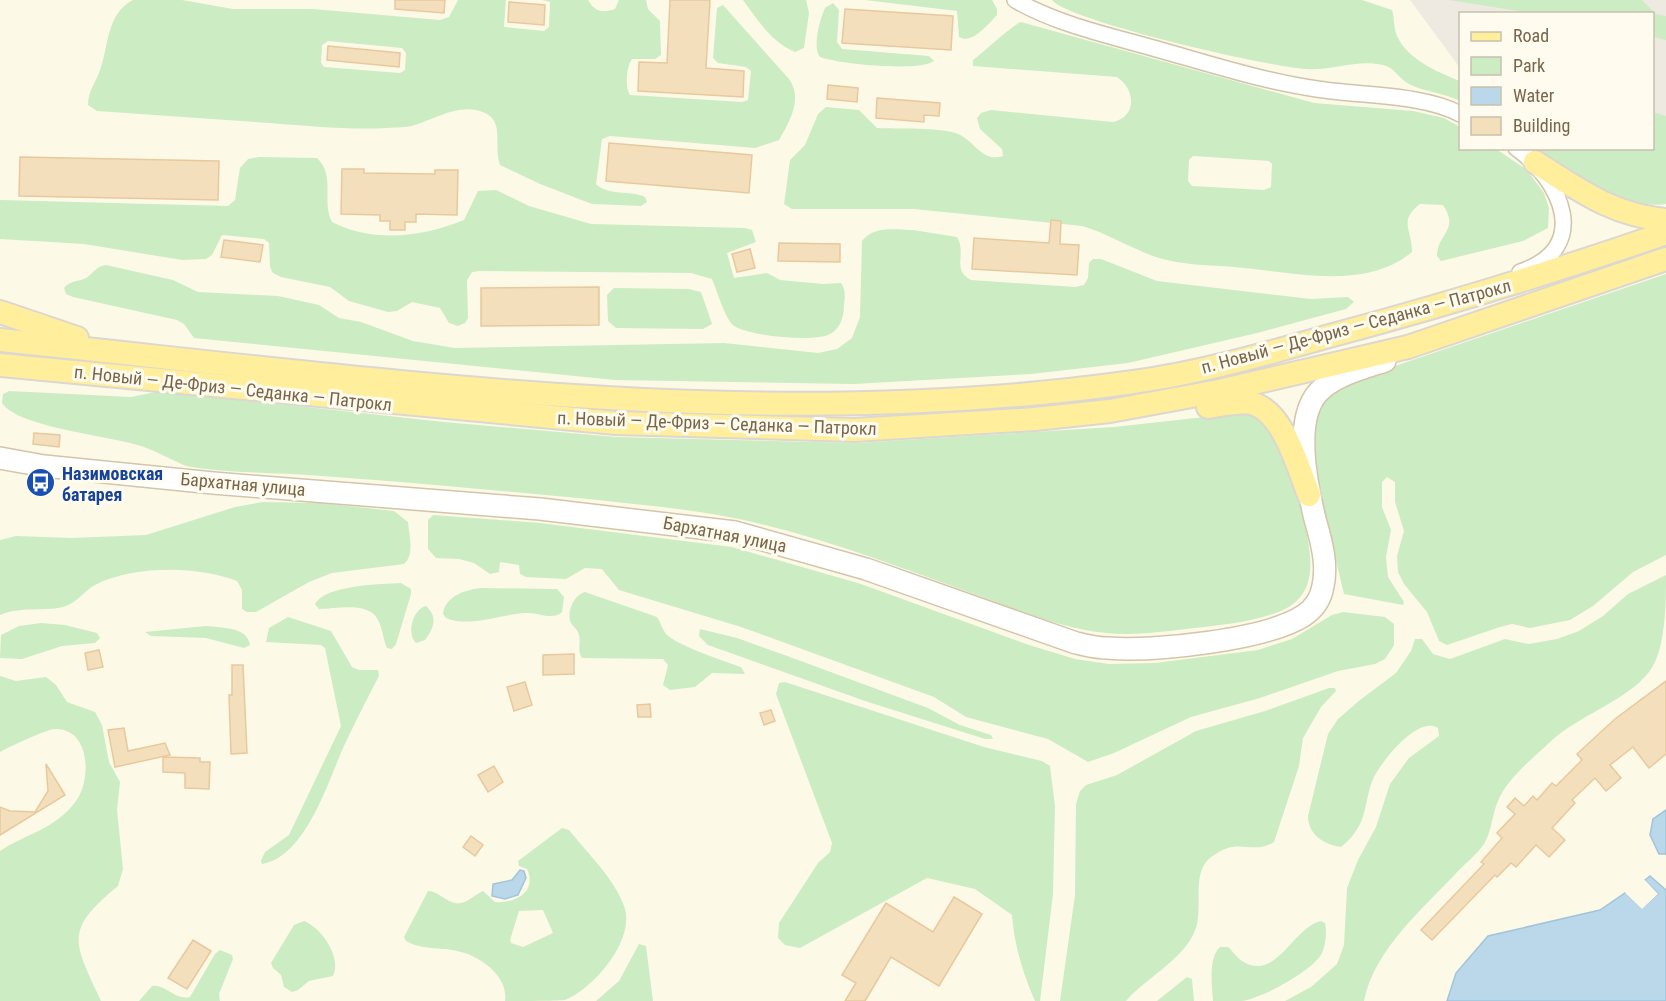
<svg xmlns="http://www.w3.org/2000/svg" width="1666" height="1001" viewBox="0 0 1666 1001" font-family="'Roboto Condensed',sans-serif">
<rect width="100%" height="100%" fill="#fdf9e7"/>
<!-- industrial -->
<path fill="#eeeae1" d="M1410,0H1666V201L1652,148V14H1460V68Z"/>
<!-- green -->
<g fill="#ccecc4" fill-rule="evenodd">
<path d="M133,0H182L233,9H313L440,20L449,17L458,0H506L504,27L544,31L549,27L550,2L542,0H588C595,12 602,13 615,9L619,0H646L648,9L660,21L661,55L655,59H632C626,67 625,88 630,95L742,102L748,100L751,71L746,67L718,63L713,58L717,8L723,5L789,79C803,98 790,121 779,140L755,148L610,136L602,139L596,184C607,196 631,190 645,197L647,202L641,206L592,204L540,184L500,165C493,147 505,122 485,113C461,102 437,118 415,125C407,128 396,127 388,128C349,130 309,126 270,123C212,119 154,115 97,111L88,105C88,90 96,83 100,70C109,46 106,14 133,0ZM328,41L402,48L406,53L405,70L400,73L324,67L321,63L322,45Z"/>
<path d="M743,0H806L809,13L804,48L795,52C772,43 757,19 743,0Z"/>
<path d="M865,0H992L997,9V15C988,24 972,45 959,37L957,11Z"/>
<path d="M1052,0H1362L1392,10C1395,19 1393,29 1398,38C1408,59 1439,73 1460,81V101C1444,93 1425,92 1409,84C1399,79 1394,67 1383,65C1356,59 1333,71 1307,69C1272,68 1068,21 1052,0Z"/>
<path d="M1449,0H1642L1656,14L1666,16V40L1653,37L1652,14L1531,13Z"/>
<path d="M833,3L839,10L837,42L842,49L929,56L934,61C920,72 838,64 820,57C812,47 820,19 825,8Z"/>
<path d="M1021,22L1314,103L1413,111L1444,118L1460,127V148L1496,149L1527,170L1544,193L1549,208L1548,228L1523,241L1441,261L1437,256C1437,234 1460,230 1443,205L1420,204C1398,221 1412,229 1412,252C1366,290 1298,273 1244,268C1219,265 1191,266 1167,260C1142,255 1110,234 1082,226L914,209H792L784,204L790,160L805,145L818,114L826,107L859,110L877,128C896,129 942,127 958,134C975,141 982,163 1003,156L1002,149L980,129L977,118L981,113L991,110L1113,122C1138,116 1135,89 1117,77L973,66V60C984,52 1012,25 1021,22ZM1193,156L1269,161L1272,164L1271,187L1264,190L1192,186L1188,181L1189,160Z"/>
<path d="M1653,112L1666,116V204C1620,211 1573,174 1537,149L1652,148Z"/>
<path d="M259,157L317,158C336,176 321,201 332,222C373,243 423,237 464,220L478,191L496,190L529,206L591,224L745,228L752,230L756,242L727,253L734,278L767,273L780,280L823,284L841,283C846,290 845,297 844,305C844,317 840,330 828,335C811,342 746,336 733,325C725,318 717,291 712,279L691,273L479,271L472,272L467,280L468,318L465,323L458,326L449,323L440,308L412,302L397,311L388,312L349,301L330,287L281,277L273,273L270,267L269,243L264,239L222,235L212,255L206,259L182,260L84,244L0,239V200L228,206L235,200L240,168L248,159Z"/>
<path d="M913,230L957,237C967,253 951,270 971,280L1075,287L1084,285L1088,278L1089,263L1093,259H1101L1157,281L1311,299L1348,297L1354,302L1346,309L1257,333L1128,363L1031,374L854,384L615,380L194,338L184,324L177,320L73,297L66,294L64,288C70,280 78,282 86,278C94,273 96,266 106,265L173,280L198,292L278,296L319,305L339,318L361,322L413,341L455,348L724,343L818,353L837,349L852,338L860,317L862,241C874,225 896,230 913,230Z"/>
<path d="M1666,274V555L1633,572L1593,606L1570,620L1530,628L1512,624L1500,627L1447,645L1439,641L1427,612L1404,584L1398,572L1397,556L1404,531L1395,502V482L1387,477L1382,482V507L1391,530L1386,557L1388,577L1404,602L1403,605L1344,594L1318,485L1313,437L1314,420L1326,396L1345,383Z"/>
<path d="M614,288L689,289L701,292L712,324L703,329L616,328L608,321L607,295Z"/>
<path d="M9,391L131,397L160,391L444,422L616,437L856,443L1114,427L1250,412C1280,428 1293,472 1300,504C1308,542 1326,592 1281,611C1254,622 1223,625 1195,628C1166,631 1136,636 1107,633C1062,629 1019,610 977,595C899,567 820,536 739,519C686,508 631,504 578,498C492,490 407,482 321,476C277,472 230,474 186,466C172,460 158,452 144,447C114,436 18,428 2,403L3,394Z"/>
<path d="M263,502L321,503L394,511L408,522C409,535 415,554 404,564L332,573L309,582L256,612H247L242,609V590L237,581C199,566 135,565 97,584C84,590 78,603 63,607C42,612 21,606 0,615V540L16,536L72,538L146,535L235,507Z"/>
<path d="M433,515L540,523L732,547L861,584L1026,644L1075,659L1109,664L1155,663L1258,650L1292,639L1332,615L1343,612L1385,617L1394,624V645L1385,659L1375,664L1338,671L1260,698L1191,717L1114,753L1088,762L1048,739L966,717L934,697L741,627L619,590L602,569L585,568L566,579L526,577L520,574L519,565L500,562L499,572L490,574L474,563L459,559L436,558L428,549V520Z"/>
<path d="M1666,575C1666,602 1666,651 1649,672C1628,700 1577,716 1549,743C1532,759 1507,779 1498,801C1492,814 1492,831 1484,844C1478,853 1467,862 1459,870C1424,908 1374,949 1364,1001H1285L1311,987L1337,964L1344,945L1347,888L1358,860L1376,827L1390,784L1409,758L1439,736L1438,728C1418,715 1382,761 1374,777C1367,791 1367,808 1361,822C1356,832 1350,840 1341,847C1325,845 1308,835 1308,816L1328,734L1338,719L1360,700L1396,673L1411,651L1415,639H1422L1433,654L1450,659L1505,639L1529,644L1557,639L1579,631L1603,616L1628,594Z"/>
<path d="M401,583L411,589V594L396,644L392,649L387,648C383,640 383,629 378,620C369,601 336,609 319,609L315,604C325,585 382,584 401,583Z"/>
<path d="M481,588L557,589L564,597L562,612C553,621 538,612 526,613C502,614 469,628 446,618L443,614C445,596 465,590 481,588Z"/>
<path d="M585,592L657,617C661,623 662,629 666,634C676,645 726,662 741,667L745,674L712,673L695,687L670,690L663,685L668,665L663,659L582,658C577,651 581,644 579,635C578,629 574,628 571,623C566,612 574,595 585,592Z"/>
<path d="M426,606C438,617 434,628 425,640L416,643C406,633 413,609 426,606Z"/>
<path d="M288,617L331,631L352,667L359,670H378L379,676C367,699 355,722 344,746C328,781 306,857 262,864L261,861L265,852L289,835L341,726L325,648L321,645L266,642L269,628Z"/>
<path d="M41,623L65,625L97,633L100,638L95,643L62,646L22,659L0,658L1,635L19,626Z"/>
<path d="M206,626C221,628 247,626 250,645L244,648L206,638L151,636L145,632Z"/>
<path d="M700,629L737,638L790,657L928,708L960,725L991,735L993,739H985L865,701L708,645L699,636Z"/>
<path d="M0,676L16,681L46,677L56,685L67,702L95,712L102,725L109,762L120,782L117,810L123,869L118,886C63,931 74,942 101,1001H0V851C25,834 56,829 76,801C92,779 90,728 55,729C47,729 9,747 0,752Z"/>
<path d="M785,682L984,747L1042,761L1050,766L1055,806L1053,894L1040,1001H1035C1023,974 1014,944 1012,915L975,889L927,878L800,948L785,945L778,938L779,923L818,863L830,852L832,843L776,694L779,683Z"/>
<path d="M1329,688H1335L1336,691L1321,707L1303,738L1299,766L1274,842C1251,856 1238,835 1210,858C1190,874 1205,911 1194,933C1181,961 1146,978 1126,1001H1060L1075,895L1076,804L1080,791L1086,785L1117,775L1196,731L1265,711Z"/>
<path d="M562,828L569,830C588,854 616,880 625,909C634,942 593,989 565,1000C553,1001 520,1001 505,1001C509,976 479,955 457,951C441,947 421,950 406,941L404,937L428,891C440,891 449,906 461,903C468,902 476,894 483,891L495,902C514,904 538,892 527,869L519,866L518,861ZM543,910L553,933L523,947L511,943L510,940L519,911Z"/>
<path d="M304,921C322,928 342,958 333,976L309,981L298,990L292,992L284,987L281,975L273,968L271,963L294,925Z"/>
<path d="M1321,921L1325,923C1327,933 1326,945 1321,955C1310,972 1261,999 1241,1001C1232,1001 1222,1001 1213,1001C1212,986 1208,958 1220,947H1228C1233,951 1237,958 1242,961C1276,983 1293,927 1321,921Z"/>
<path d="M639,944L646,946L653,1001H596L619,981Z"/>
<path d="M220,950L232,955L233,959L219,994L220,1001H139L152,986C166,984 175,1001 190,997L215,954Z"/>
<path d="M1187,977L1192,979L1194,1001H1157Z"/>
</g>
<!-- water -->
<g fill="#bad8e9" stroke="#a0c5db" stroke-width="1.5">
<path d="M1666,810V854H1659L1650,835L1653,819Z"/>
<path d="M520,870L524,871L526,878L518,895L505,899L492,896L493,884L512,880Z"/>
<path d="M1650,876L1666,890V1001H1447L1456,973L1488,936L1600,910L1625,893L1642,908L1658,894L1645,880Z"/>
</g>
<!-- pier -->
<path fill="#fdf9e7" d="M1645,880L1658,894L1642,909L1625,893L1628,891L1642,904L1654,894L1642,882Z"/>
<!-- building -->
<g fill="#f4dfbd" stroke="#e8c99d" stroke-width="1.5">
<path d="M395,0H445L444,13L395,9Z"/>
<path d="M670,0H710L706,68L744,71L743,97L638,91L639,62L667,63Z"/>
<path d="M509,2L545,5L544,25L508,22Z"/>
<path d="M845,9L953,16L951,50L842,43Z"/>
<path d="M328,46L400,53L399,67L327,60Z"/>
<path d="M828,85L858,88L857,102L827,99Z"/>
<path d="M877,98L940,103L939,116L924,115V122L876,118Z"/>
<path d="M609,143L752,155L749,193L606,181Z"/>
<path d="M20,157L219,161L218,200L19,196Z"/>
<path d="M342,169H364V173L435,174V170H458L457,215L416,214V222H405V230H390V221H380V215L341,214Z"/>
<path d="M1051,220L1061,221L1060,244L1079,245L1077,275L972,269L974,238L1049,243Z"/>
<path d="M224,240L263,245L260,262L221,257Z"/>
<path d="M779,243L840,244V262L778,261Z"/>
<path d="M750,249L755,268L737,272L732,254Z"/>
<path d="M599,287V325L481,326V288Z"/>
<path d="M34,433L60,435L59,447L33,444Z"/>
<path d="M99,650L103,667L88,670L85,653Z"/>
<path d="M574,654V674L543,675V655Z"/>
<path d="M232,665H243L247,753L231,754L229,695H232Z"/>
<path d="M1666,681V754L1649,768L1633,747L1610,765L1621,778L1606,791L1595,778L1572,800L1575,803L1552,828L1565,840L1549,857L1536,845L1516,867L1511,863L1497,877L1495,875L1432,940L1421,930L1484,864L1481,862L1502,838L1497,833L1515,814L1507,807L1515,798L1524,806L1533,796L1537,800L1552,783L1556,786L1582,760L1577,754L1615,719Z"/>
<path d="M525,682L532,705L514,711L507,687Z"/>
<path d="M650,704L651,717H638L637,705Z"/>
<path d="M771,710L775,721L764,725L760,713Z"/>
<path d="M124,728L128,751L165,743L170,755L115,767L108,730Z"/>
<path d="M163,757L200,758V762H210L209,789L185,788V773L163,772Z"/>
<path d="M46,764L65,795L0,835V807L10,811L35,812L48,791Z"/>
<path d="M494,766L503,782L488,792L478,775Z"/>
<path d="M471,836L483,845L475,856L463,847Z"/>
<path d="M954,897L982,914L939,986L891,957L865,1001H845L856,983L842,975L886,903L933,932Z"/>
<path d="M193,940L211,951L187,989L168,978Z"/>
</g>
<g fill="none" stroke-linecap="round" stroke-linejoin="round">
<defs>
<g id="minor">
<path d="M1015,0C1057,24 1107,35 1153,48C1207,63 1262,81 1317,89C1360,96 1424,94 1460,114"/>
<path d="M1516,148C1562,181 1592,248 1520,272"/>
</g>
<path id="secondary" d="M0,458L44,466L213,483L540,509L735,532L866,569L1076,643C1086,645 1097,648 1107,648C1153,652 1265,640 1303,616C1314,609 1321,598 1323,586C1328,564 1321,540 1315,519C1307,486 1291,413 1323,388C1340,374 1364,368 1385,361"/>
<g id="primary">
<path d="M1535,162C1579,190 1612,215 1666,220"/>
<path d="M0,312L77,338"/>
<path d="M0,340C373,378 752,435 1126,383C1196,374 1266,354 1333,335C1445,305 1556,271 1666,233"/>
<path d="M0,365L616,423L854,430L1035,419L1110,411L1219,391L1408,347L1666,259"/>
<path d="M1208,407C1221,405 1237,401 1250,403C1283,409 1298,468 1309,495"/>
</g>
</defs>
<!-- minor casing -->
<use href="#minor" stroke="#d0c4ab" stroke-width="18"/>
<!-- secondary casing -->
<use href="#secondary" stroke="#d3c5a9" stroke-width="24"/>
<!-- primary casing -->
<use href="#primary" stroke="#dcd7d0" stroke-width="26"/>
<!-- minor -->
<use href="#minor" stroke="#fff" stroke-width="15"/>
<!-- secondary -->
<use href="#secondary" stroke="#fff" stroke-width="21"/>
<!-- primary -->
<use href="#primary" stroke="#ffef9d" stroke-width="22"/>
</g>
<!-- icons -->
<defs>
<symbol id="bus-disc" viewBox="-11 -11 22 22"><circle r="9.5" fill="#1a4fb4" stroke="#fffcef"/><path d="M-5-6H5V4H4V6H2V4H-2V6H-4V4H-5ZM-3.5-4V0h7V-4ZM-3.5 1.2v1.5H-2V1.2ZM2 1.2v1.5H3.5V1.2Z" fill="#fff"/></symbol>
</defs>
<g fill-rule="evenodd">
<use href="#bus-disc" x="24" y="466" width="33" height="33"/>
</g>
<g text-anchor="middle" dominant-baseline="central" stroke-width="6" stroke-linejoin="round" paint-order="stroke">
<!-- street labels -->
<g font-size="18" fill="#796549" stroke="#fffcef">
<text transform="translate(1356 326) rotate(-15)">п. Новый — Де-Фриз — Седанка — Патрокл</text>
<text transform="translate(233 388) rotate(6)">п. Новый — Де-Фриз — Седанка — Патрокл</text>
<text transform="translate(717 423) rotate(2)">п. Новый — Де-Фриз — Седанка — Патрокл</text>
<text transform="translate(243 484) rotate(5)">Бархатная улица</text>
<text transform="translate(725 534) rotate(11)">Бархатная улица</text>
</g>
<!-- transit labels -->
<g font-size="18" font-weight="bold" fill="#164399" stroke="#fffcef" text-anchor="start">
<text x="62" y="473">Назимовская<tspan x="62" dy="21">батарея</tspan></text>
</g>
</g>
<!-- legend -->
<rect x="1459" y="12" width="195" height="138" fill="#fffcef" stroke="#c9c0ad" stroke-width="1.5"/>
<rect x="1471" y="32" width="30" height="9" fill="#ffef9d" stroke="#c9c0ad" stroke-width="1.5"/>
<text x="1513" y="42" font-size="18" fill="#796549">Road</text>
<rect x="1471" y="57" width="30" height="18" fill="#ccecc4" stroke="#c9c0ad" stroke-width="1.5"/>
<text x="1513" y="72" font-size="18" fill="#796549">Park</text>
<rect x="1471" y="87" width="30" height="18" fill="#bad8e9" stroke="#c9c0ad" stroke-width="1.5"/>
<text x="1513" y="102" font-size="18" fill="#796549">Water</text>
<rect x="1471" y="117" width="30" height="18" fill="#f4dfbd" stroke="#c9c0ad" stroke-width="1.5"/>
<text x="1513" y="132" font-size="18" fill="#796549">Building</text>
</svg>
